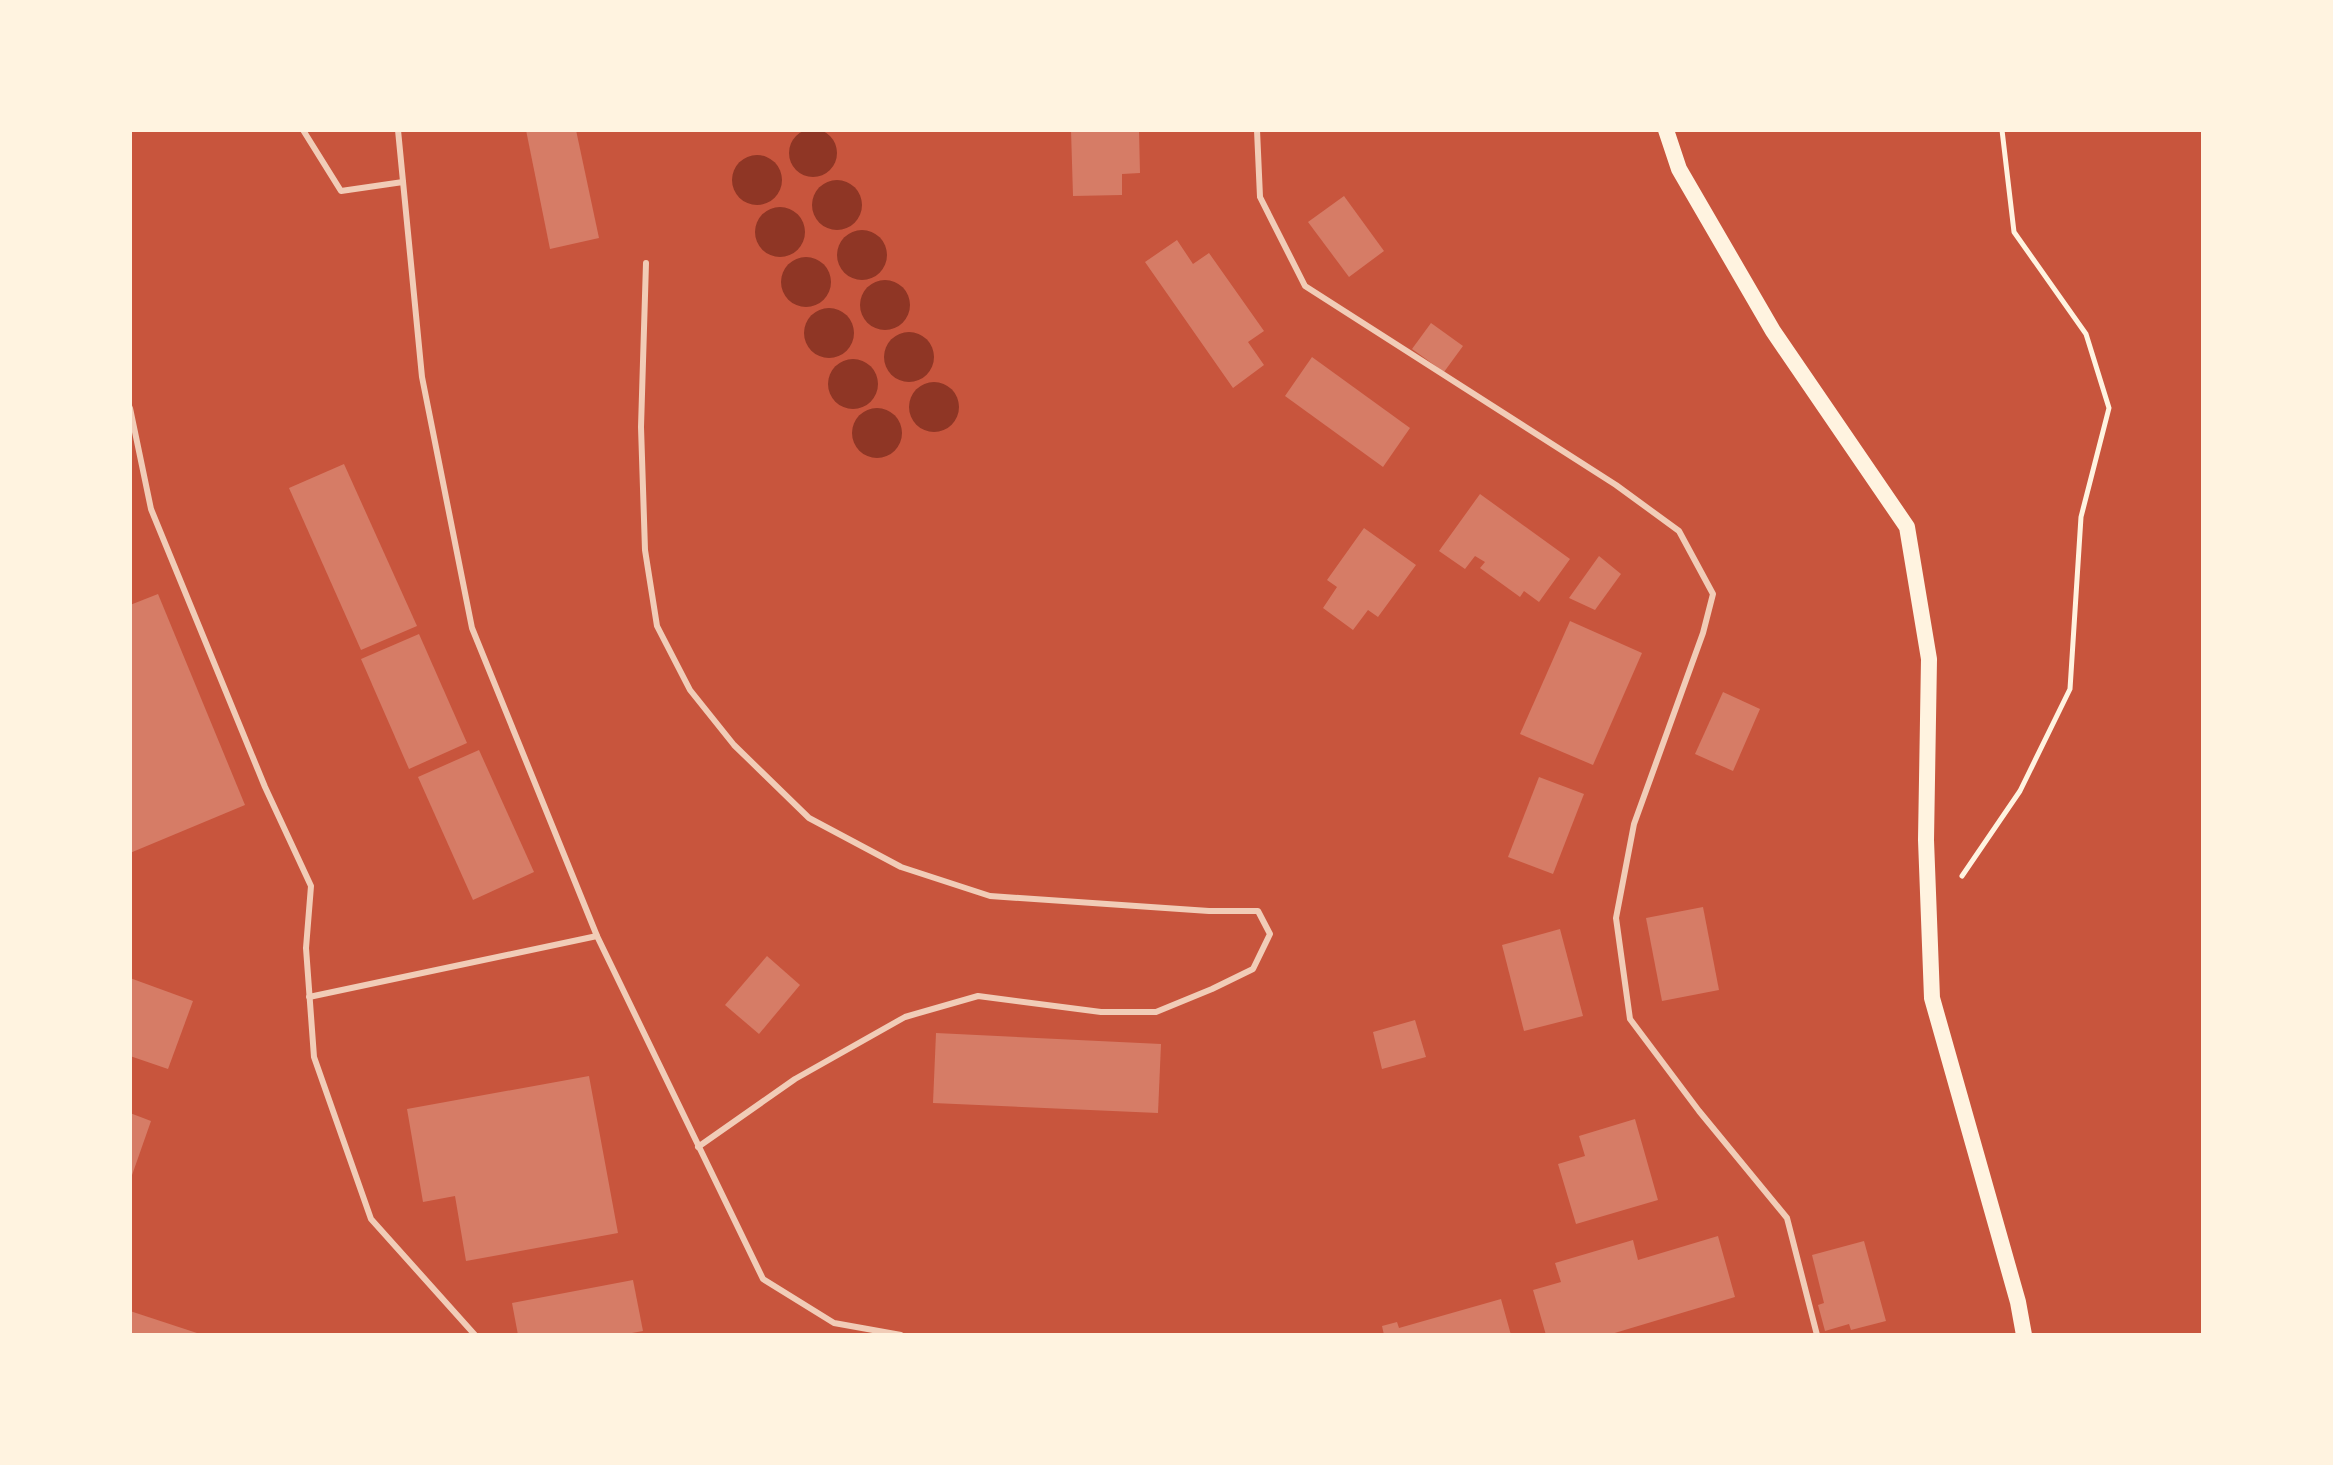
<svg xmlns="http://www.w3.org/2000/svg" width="2333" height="1465" viewBox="0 0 2333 1465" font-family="Karla,sans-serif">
<rect width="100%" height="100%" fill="#c8553d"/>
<!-- water -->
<g fill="#8f3625">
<circle cx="813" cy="153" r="24"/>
<circle cx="757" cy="180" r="25"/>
<circle cx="837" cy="205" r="25"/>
<circle cx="780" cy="232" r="25"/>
<circle cx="862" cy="255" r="25"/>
<circle cx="806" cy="282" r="25"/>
<circle cx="885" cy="305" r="25"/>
<circle cx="829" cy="333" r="25"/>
<circle cx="909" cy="357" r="25"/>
<circle cx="853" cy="384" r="25"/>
<circle cx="934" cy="407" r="25"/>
<circle cx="877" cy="433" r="25"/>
</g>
<!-- building -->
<g fill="#d67c66">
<path d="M526,130H576L599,238L550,249Z"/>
<path d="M1071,130H1139L1140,173L1122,174V195L1073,196Z"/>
<path d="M1344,196L1384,251L1349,277L1308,222Z"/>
<path d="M1177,240L1193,264L1209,253L1264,331L1248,342L1264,365L1233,388L1145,262Z"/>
<path d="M1431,323L1463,346L1444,372L1412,349Z"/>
<path d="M1312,357L1410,428L1383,467L1285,396Z"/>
<path d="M344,464L417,626L361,650L289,488Z"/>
<path d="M1480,494L1570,559L1539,602L1524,591L1520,597L1480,568L1485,562L1475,556L1465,569L1439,551Z"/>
<path d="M1364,528L1416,565L1378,617L1368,610L1353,630L1323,608L1337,587L1327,580Z"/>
<path d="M1599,556L1621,574L1595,610L1569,598Z"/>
<path d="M158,594L245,805L130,853V605Z"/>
<path d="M1570,621L1642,653L1593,765L1520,734Z"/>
<path d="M419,634L467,743L409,769L361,659Z"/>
<path d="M1723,692L1760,709L1733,771L1695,754Z"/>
<path d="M479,750L534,872L473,900L418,777Z"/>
<path d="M1539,777L1584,794L1553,874L1508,857Z"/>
<path d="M1703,907L1719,990L1662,1001L1646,918Z"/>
<path d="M1560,929L1583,1016L1524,1031L1502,945Z"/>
<path d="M767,956L800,985L759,1034L725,1005Z"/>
<path d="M130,978L193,1001L168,1069L130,1056Z"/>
<path d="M1415,1020L1426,1057L1382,1069L1373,1032Z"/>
<path d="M936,1033L1161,1044L1158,1113L933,1103Z"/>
<path d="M589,1076L618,1233L466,1261L455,1196L423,1202L407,1109Z"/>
<path d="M130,1113L151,1121L131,1178H130Z"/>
<path d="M1635,1119L1658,1200L1576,1224L1558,1164L1585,1156L1579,1136Z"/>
<path d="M1718,1236L1735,1297L1608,1335H1546L1533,1290L1561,1282L1555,1263L1633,1240L1638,1260Z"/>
<path d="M1864,1241L1886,1321L1851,1330L1849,1324L1825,1331L1818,1305L1824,1303L1812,1255Z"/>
<path d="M633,1280L643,1331L621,1335H518L512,1303Z"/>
<path d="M1501,1299L1511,1335H1384L1382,1326L1397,1322L1399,1328Z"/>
<path d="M130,1311L200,1334V1335H130Z"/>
</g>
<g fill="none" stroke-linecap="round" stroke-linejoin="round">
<!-- path -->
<path stroke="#fff3e0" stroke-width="5" d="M1962,876L2020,791L2070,689L2081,517L2109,408L2086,334L2014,232L2002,130"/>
<!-- service -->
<g stroke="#f1ccb7" stroke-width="6">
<path d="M303,130L341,191L403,182"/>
<path d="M398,130L422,377L472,628L597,936L763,1279L834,1323L901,1335"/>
<path d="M1257,130L1260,197L1305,286L1616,485L1679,531L1713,594L1703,633L1634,824L1616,918L1630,1019L1699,1111L1787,1218L1817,1335"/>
<path d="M646,263L641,427L645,550L657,626L690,690L734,745L809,818L901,867L990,896L1209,911H1258L1270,934L1253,969L1212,989L1156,1012H1101L978,996L905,1017L795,1079L698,1147"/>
<path d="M130,408L151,509L265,787L311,886L306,948L314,1057L371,1219L475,1335"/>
<path d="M309,997L597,936"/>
</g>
<!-- secondary -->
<path stroke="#fff3e0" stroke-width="16" d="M1666,130L1679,169L1773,331L1907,527L1929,659L1926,840L1932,998L2018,1302L2024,1335"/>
</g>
<!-- border -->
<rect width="2333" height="1465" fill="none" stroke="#fff3e0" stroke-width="264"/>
</svg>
